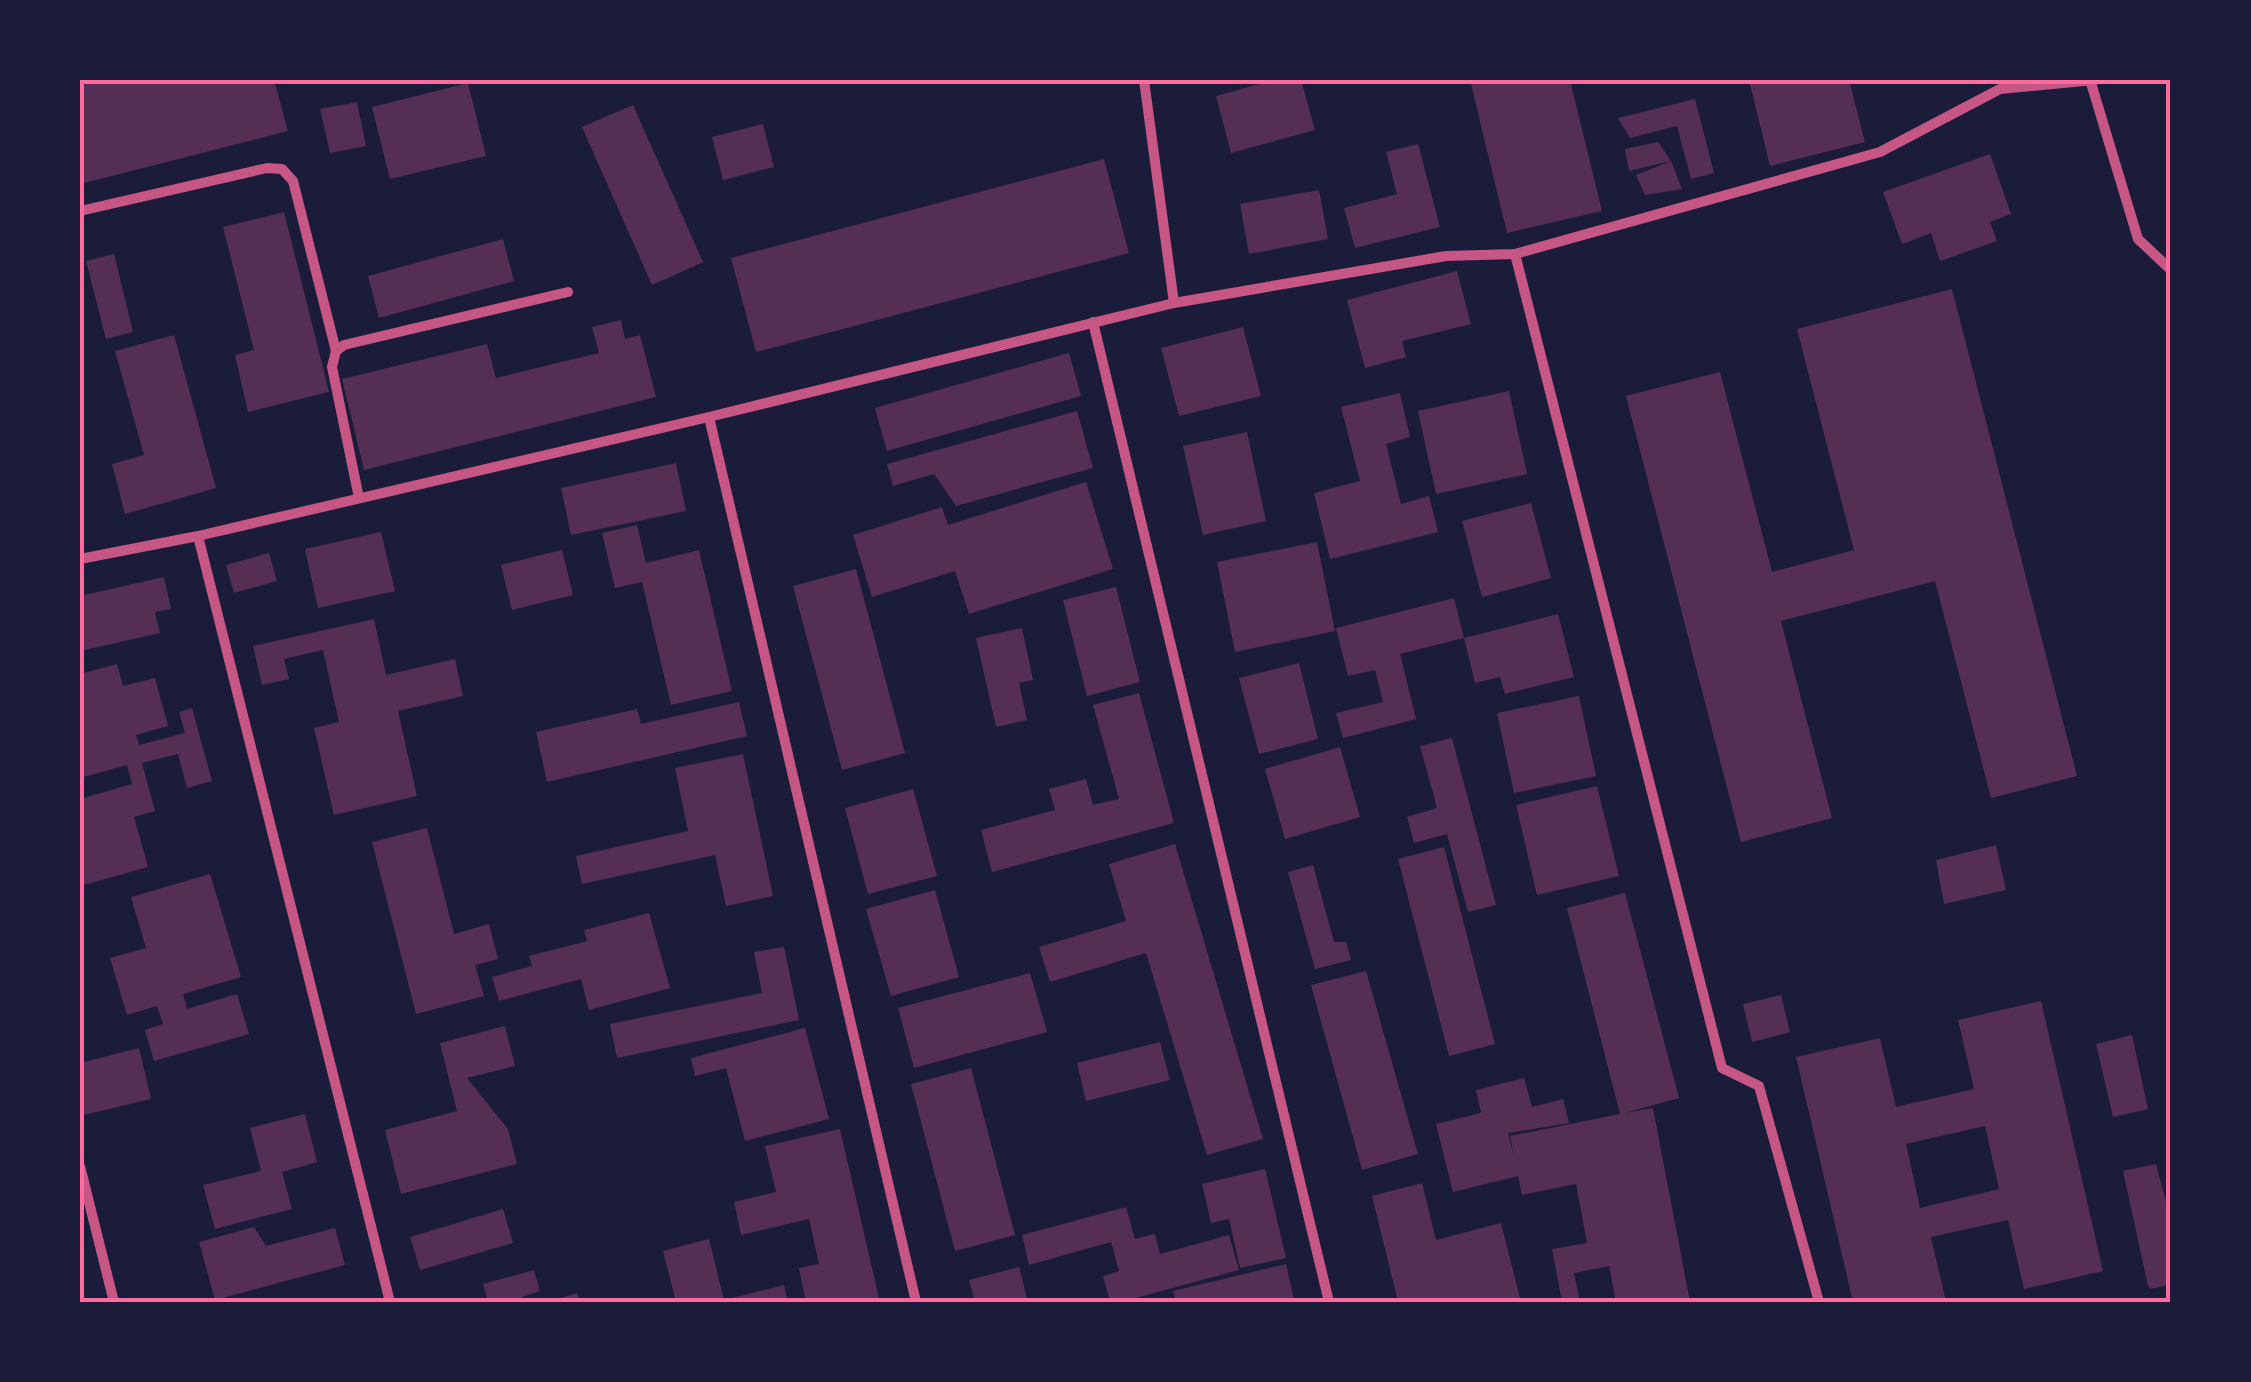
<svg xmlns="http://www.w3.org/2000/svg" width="2251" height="1382" viewBox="0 0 2251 1382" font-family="Arial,sans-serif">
<rect width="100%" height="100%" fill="#1b1b3a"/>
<!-- building -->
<g fill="#542f53" fill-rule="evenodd">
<path d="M102,80H274L288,131L80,184V86Z"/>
<path d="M1274,80H1301L1315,130L1231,153L1216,96Z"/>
<path d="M1470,80H1570L1602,211L1507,233Z"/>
<path d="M1749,80H1849L1865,142L1770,166Z"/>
<path d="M468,83L486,156L390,179L372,107Z"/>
<path d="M1695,99L1714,173L1691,179L1677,126L1630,138L1618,118Z"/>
<path d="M357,102L366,146L330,153L320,109Z"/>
<path d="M633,105L703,262L652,285L582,127Z"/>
<path d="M763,124L774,167L723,180L712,137Z"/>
<path d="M1658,142L1671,161L1629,171L1625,149Z"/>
<path d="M1418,144L1440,227L1355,248L1344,208L1397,194L1386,152Z"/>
<path d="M1990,154L2011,214L1990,222L1997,241L1940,261L1931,233L1902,244L1883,192Z"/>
<path d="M1104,159L1129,253L756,352L731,258Z"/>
<path d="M1671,161L1682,189L1645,195L1636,175Z"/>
<path d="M1319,190L1328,239L1249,254L1240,204Z"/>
<path d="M284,212L329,392L248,412L235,355L254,350L223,227Z"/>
<path d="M503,239L514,281L379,318L368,276Z"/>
<path d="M114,254L133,332L106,339L86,261Z"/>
<path d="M1457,271L1471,324L1402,341L1406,357L1365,368L1347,300Z"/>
<path d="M1952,289L2077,776L1991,798L1935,581L1781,621L1832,818L1741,842L1626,396L1720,372L1772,572L1854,550L1797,329Z"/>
<path d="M621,320L625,339L640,335L656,397L364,470L342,379L487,344L496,378L599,353L592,327Z"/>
<path d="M1243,327L1261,396L1179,416L1161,348Z"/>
<path d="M174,335L216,488L125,514L112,464L144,455L115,351Z"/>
<path d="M1069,353L1081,396L887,451L875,408Z"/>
<path d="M1509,391L1527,474L1436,494L1418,411Z"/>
<path d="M1400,393L1410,437L1386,444L1401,504L1429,496L1438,532L1330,559L1314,493L1360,481L1341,407Z"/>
<path d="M1077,411L1093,468L956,506L934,474L893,486L887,464Z"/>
<path d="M1247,432L1266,521L1203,535L1183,446Z"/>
<path d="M676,463L686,511L571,535L561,488Z"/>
<path d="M1086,482L1113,569L969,614L955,571L872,597L853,535L942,507L948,525Z"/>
<path d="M1531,503L1551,578L1482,597L1462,521Z"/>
<path d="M637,525L646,563L699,550L732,691L671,705L642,582L615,588L602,533Z"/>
<path d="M381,532L395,591L318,608L305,549Z"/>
<path d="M1317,542L1335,631L1235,652L1217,562Z"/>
<path d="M562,550L573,595L512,610L501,565Z"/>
<path d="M269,553L277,581L234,593L226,565Z"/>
<path d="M856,569L905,753L842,770L793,586Z"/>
<path d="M164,577L171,609L155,612L160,633L80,651V596Z"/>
<path d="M1116,587L1140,682L1087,696L1063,600Z"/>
<path d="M1454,598L1464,638L1400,654L1416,719L1343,738L1336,713L1383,702L1375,670L1348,676L1336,628Z"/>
<path d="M1558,614L1574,677L1505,694L1500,677L1475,683L1464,638Z"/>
<path d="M374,619L386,675L455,659L463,696L398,711L417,796L334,815L314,728L339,722L323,650L284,659L289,679L262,685L253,646Z"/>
<path d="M1022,628L1033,680L1019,683L1027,720L996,727L976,638Z"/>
<path d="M1299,663L1318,739L1259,754L1239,678Z"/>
<path d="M117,664L123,686L155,678L168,726L136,735L139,745L185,733L179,712L192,708L212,781L187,788L178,754L142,763L155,811L134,817L148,867L80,886V799L132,784L127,765L80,778V674Z"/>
<path d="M1139,693L1174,823L992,872L981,830L1055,810L1049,789L1086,779L1093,805L1119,799L1093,705Z"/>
<path d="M1579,696L1596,776L1514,793L1497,713Z"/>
<path d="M739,702L747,736L547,782L536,732L637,709L641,724Z"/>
<path d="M1452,738L1496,905L1468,912L1447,834L1414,843L1407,817L1437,808L1420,746Z"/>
<path d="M1340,747L1360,817L1285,839L1265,769Z"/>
<path d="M743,754L773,896L726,906L715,855L582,884L576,856L688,831L675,768Z"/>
<path d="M1597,786L1619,876L1537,895L1516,805Z"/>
<path d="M913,789L937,876L868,894L845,808Z"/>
<path d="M427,828L454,934L489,924L498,959L475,965L484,996L416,1014L372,842Z"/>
<path d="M1175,844L1263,1139L1207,1155L1146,953L1050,982L1039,947L1126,921L1109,864Z"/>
<path d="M1996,845L2006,890L1944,904L1936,860Z"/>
<path d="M1444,847L1495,1044L1449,1056L1398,859Z"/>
<path d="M1313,865L1334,942H1346L1351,960L1315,969L1288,872Z"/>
<path d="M210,874L241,977L183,994L187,1009L237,994L249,1034L154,1061L145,1030L163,1024L157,1006L127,1015L110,958L146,948L131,897Z"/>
<path d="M935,890L959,977L891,996L866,909Z"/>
<path d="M1625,893L1679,1098L1625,1113L1653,1108L1690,1302H1616L1609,1266L1574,1273L1580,1302H1562L1552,1249L1587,1243L1576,1184L1522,1195L1518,1176L1453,1192L1436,1124L1481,1113L1476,1090L1524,1078L1532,1107L1563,1099L1569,1123L1508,1133L1514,1158L1510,1136L1620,1114L1567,908Z"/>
<path d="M649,913L670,988L589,1010L581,979L499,1001L492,977L532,966L529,956L587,941L584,930Z"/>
<path d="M784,947L799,1020L617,1058L610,1024L762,993L754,952Z"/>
<path d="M1366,971L1418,1154L1362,1170L1311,985Z"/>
<path d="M1030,973L1047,1032L914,1068L898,1008Z"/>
<path d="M1781,995L1790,1032L1752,1042L1743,1004Z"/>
<path d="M2041,1001L2103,1271L2024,1289L2008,1220L1931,1237L1946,1302H1853L1796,1057L1880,1038L1896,1107L1974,1089L1958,1020ZM1985,1126L1999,1189L1920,1208L1906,1144Z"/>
<path d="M505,1026L515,1066L467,1078L508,1129L517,1164L401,1194L385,1130L457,1111L440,1043Z"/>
<path d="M805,1028L829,1119L745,1141L726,1068L695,1076L691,1058Z"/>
<path d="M2132,1035L2148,1109L2113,1117L2096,1044Z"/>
<path d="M1160,1042L1170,1080L1086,1101L1077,1063Z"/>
<path d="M139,1048L151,1099L80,1116V1063Z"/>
<path d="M971,1068L1015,1235L955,1251L911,1084Z"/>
<path d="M305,1114L317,1162L282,1172L292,1209L215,1229L203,1185L261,1171L250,1128Z"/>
<path d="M840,1129L879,1298L861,1302H806L799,1268L819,1264L809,1219L741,1235L734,1202L776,1192L765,1146Z"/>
<path d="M2156,1164L2171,1221V1284L2151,1289L2148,1286L2123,1171Z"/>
<path d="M1265,1169L1286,1258L1240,1268L1229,1219L1211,1223L1202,1184Z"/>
<path d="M1422,1183L1436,1240L1501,1223L1521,1302H1398L1372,1196Z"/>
<path d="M1126,1207L1135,1239L1155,1234L1160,1254L1229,1235L1239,1270L1121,1302H1110L1103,1276L1119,1271L1111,1242L1029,1265L1022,1235Z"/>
<path d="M503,1209L513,1243L420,1270L410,1237Z"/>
<path d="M254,1227L266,1246L335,1228L345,1265L215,1300L199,1242Z"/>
<path d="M709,1239L724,1300L784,1285L788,1302H676L663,1251Z"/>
<path d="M1286,1264L1294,1299L1282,1302H1251L1250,1298L1236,1302H1176L1173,1291Z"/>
<path d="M1019,1267L1028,1302H975L969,1280Z"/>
<path d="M534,1270L540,1291L522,1297L523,1302H488L483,1284Z"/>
<path d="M577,1293L580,1302H551V1301Z"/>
</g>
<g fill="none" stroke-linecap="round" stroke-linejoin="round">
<!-- minor -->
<g stroke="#c65784" stroke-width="10">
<path d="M1144,80L1174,303"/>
<path d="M2091,83L2138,239L2171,270"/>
<path d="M80,211L267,168L282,169L293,181L336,351"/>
<path d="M1515,254L1722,1068L1759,1086L1819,1302"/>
<path d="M1093,322L1329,1302"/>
<path d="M709,417L916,1302"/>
<path d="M359,498L332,367L336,351L344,345L568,292"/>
<path d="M198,536L390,1302"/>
<path d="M80,559L198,536L709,417L1174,303L1446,256L1515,254L1880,152L2000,89L2095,80"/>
<path d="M80,1166L114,1302"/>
</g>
</g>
<!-- border -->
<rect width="2251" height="1382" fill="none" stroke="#1b1b3a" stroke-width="165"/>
<rect x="82" y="82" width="2086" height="1218" fill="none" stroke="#ff6b9d" stroke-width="4"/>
</svg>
